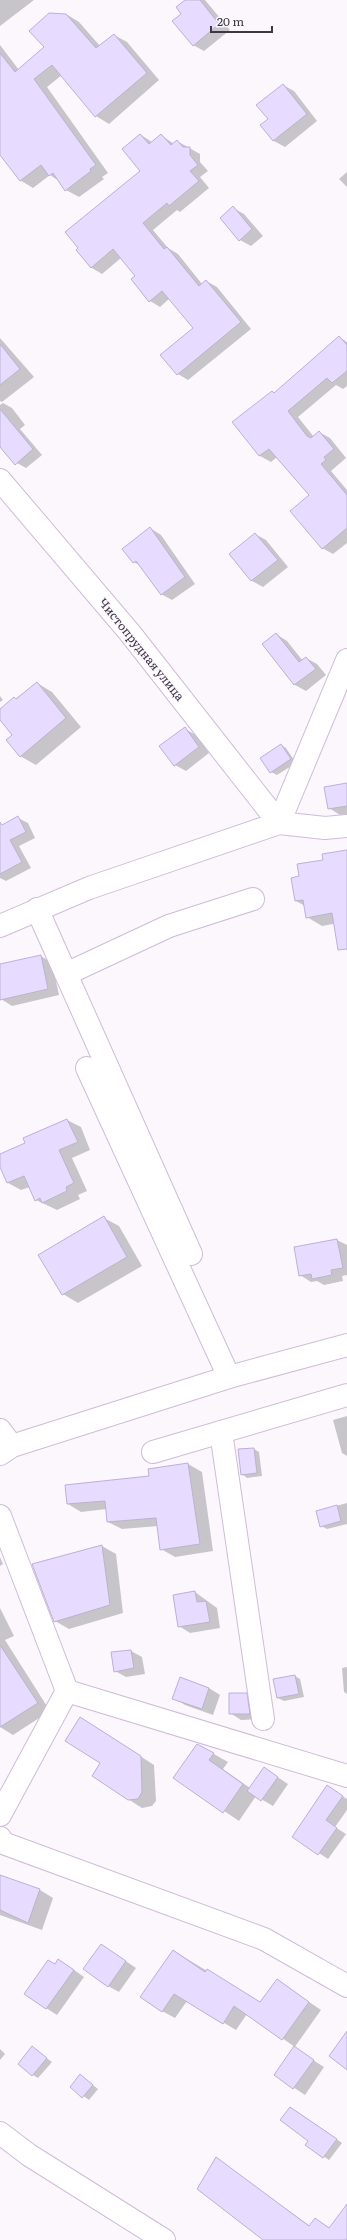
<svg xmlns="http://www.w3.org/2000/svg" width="347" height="2240" viewBox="0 0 347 2240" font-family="Literata,serif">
<rect width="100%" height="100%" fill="#fbf7fd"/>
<!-- shadow -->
<g fill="#0003">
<path d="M0,0H34L0,26Z"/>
<path d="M186,0H205L230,30L204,51L193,45L182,14Z"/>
<path d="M66,14L79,22L100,46L114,35L127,42L159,80L109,124L96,116L62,75L47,87L108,173L102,177L104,179L79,197L66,190L59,181L50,175L33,188L20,180L0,154V45L19,70L45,47Z"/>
<path d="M283,85L294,91L317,121L285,147L274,141L262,125L270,119Z"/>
<path d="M141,135L152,142L161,135L174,144L177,141L200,154V162L208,171L200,177L209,188L180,212L177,210L153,230L168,248L178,254L202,284L206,281L217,287L251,329L188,380L178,374L195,328L170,298L160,307L150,301L136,276L121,258L102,274L92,268L77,250L142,171Z"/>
<path d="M347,172V187L339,179Z"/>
<path d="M233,208L244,214L263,236L251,246L240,240Z"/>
<path d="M339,337L347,342V386L343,389L336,385L298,417L314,437L319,432L330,438L346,458L331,471L347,490V543L333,554L322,548L311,495L277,457L271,462L260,456L234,422L275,394Z"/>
<path d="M0,338L34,377L2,402L0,401Z"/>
<path d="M3,403L12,408L25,425L20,429L42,455L26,468L17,463L0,441V405Z"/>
<path d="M150,528L161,535L195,584L172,600L161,594L142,567L134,562L123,549Z"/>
<path d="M255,534L266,540L288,567L263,587L252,581L230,554Z"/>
<path d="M276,634L287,641L303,661L306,658L317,664L326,675L306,691L295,685L263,644Z"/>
<path d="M37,683L52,692L81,727L36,765L20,756L14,735L0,718V710Z"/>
<path d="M0,696L3,700L0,702Z"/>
<path d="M185,729L196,735L209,753L186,771L175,765Z"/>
<path d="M281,745L286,748L296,763L277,775L271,772Z"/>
<path d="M347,784V814L340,815L329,808Z"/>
<path d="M18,818L28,823L35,838L19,846L31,868L6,881L0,878V827Z"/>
<path d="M347,851V928L338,923L322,926L307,917L305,906L296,901L300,877Z"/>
<path d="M41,956L52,963L59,995L12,1006L1,999L0,965Z"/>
<path d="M67,1120L81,1127L90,1150L72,1158L87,1191L78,1195L80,1199L57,1210L36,1200L30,1187L21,1190L8,1183L0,1165V1155L27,1144Z"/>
<path d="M104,1218L119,1226L142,1266L78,1303L63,1294Z"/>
<path d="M337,1240L347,1245V1275L342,1276L343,1281L324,1285L317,1281L311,1282L300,1275L295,1248Z"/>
<path d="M347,1416V1456L342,1453L333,1420Z"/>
<path d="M254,1449L259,1452L262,1476L247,1478L242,1474Z"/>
<path d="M188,1464L202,1472L213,1551L175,1557L161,1549L158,1526L122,1529L108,1522L107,1509L81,1512L68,1504Z"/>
<path d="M347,1503V1524L327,1529L321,1526L317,1511Z"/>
<path d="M102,1546L116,1554L123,1613L69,1629L55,1621Z"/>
<path d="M0,1557L3,1564L0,1566Z"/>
<path d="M195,1592L217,1608L220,1628L190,1633L179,1626Z"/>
<path d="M0,1608L14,1636L5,1640L50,1711L13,1735L0,1727Z"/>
<path d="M131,1651L142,1657L145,1674L126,1677L115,1671Z"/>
<path d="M347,1667V1694L344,1692L342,1668Z"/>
<path d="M295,1676L300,1679L304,1697L284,1701L278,1698Z"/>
<path d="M181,1678L209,1688L220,1695L213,1715L185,1705L174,1698Z"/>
<path d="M246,1694L257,1700L260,1719L241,1720L230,1713Z"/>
<path d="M94,1726L154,1765L156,1801L152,1806L142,1808L128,1799L101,1763Z"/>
<path d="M198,1745L228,1762L223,1769L250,1788L264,1768L288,1784L273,1806L256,1796L239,1821L175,1778Z"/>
<path d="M327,1786L347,1799V1810L335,1827L346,1834L328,1859L293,1836Z"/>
<path d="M0,1876L40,1890L53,1898L42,1930L0,1915Z"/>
<path d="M102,1945L136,1968L119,1992L108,1986Z"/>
<path d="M174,1951L260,2003L277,1980L321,2010L294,2048L324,2067L305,2095L275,2075L295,2047L247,2014L236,2030L187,2001L175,2018L162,2011Z"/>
<path d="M55,1965L70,1967L84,1977L57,2015L46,2008Z"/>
<path d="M33,2048L52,2062L38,2078L33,2075Z"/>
<path d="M0,2049L5,2054L0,2060Z"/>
<path d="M80,2075L98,2089L89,2100L71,2087Z"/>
<path d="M296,2111L342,2143L329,2160L307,2145L309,2141Z"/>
<path d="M217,2159L310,2226L316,2219L330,2228L347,2208V2240H265Z"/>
</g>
<!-- building -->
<g fill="#e7dcff" stroke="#bcb1d3">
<path d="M185,0H200L219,24L193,46L172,21L181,14L176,7Z"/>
<path d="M49,13L66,14L96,48L114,34L147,73L95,117L52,65L34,79L96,165L90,169L91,171L65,191L53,173L49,176L41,165L20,181L0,155V53L15,72L44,47L29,31Z"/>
<path d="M283,84L307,114L273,141L260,125L268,119L256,105Z"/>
<path d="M140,134L149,144L161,134L171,145L177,140L183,147H190V155L198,165L190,171L199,181L169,206L167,203L143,223L164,249L167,247L199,286L206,280L241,322L177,375L160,355L193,328L162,291L149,302L131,279L135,276L113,249L91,268L76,250L78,248L65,232L140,171L122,149Z"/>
<path d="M233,206L252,229L239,241L220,218Z"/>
<path d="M339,336L347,345V371L332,383L327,378L288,411L307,436L311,438L319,431L334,449L324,457L326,460L321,464L347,495V528L322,549L290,511L309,495L269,449L259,456L232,422L272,391L274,393Z"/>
<path d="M0,344L20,369L0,385Z"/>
<path d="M0,409L33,449L15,465L0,447Z"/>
<path d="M150,527L185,577L161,595L136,561L133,563L122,549Z"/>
<path d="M255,533L278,560L251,581L229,554Z"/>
<path d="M276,633L299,662L306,657L316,669L294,685L262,644Z"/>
<path d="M37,682L66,718L20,757L6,740L12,735L0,720V709L14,697L16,699Z"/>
<path d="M185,727L199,747L174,766L159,746Z"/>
<path d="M281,744L291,759L270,773L260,758Z"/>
<path d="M347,783V806L328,809L324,787Z"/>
<path d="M18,816L26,832L10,840L22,862L0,874V822L2,825Z"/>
<path d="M347,850V949L338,950L332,913L306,918L303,900L295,901L291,878L299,876L297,864L323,860L322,854Z"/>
<path d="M41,955L48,989L0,1000V964Z"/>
<path d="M67,1119L78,1142L59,1150L74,1183L66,1187L67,1191L42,1203L40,1198L35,1201L24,1176L7,1183L0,1167V1154L25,1143L23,1138Z"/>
<path d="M104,1216L127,1257L62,1295L38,1255Z"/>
<path d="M337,1239L343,1268L331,1270L332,1275L312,1279L311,1274L299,1276L294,1247Z"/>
<path d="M254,1448L257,1473L241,1475L238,1449Z"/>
<path d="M188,1463L200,1544L160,1550L156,1518L107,1522L105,1501L67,1504L65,1485L149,1476L148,1469Z"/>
<path d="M337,1505L341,1521L320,1527L316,1511Z"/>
<path d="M102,1545L110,1605L54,1622L32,1564Z"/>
<path d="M195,1591L197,1602L206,1601L210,1622L178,1627L173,1595Z"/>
<path d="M0,1645L38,1703L0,1727Z"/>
<path d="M131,1650L134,1668L114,1672L111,1652Z"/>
<path d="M295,1675L299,1694L277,1698L273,1679Z"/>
<path d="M180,1677L209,1688L202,1709L172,1699Z"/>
<path d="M229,1693H247L250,1714H229Z"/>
<path d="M80,1717L141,1756L142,1792L138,1799L128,1800L92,1776L100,1763L65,1741Z"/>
<path d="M197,1744L214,1753L209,1760L243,1784L223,1813L173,1778Z"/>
<path d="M264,1767L278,1777L261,1801L247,1791Z"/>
<path d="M327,1785L343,1796L326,1820L337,1828L318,1855L292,1837Z"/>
<path d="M0,1875L40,1889L28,1923L0,1910Z"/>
<path d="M101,1944L126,1961L108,1987L83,1969Z"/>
<path d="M173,1950L205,1972L207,1969L260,2002L277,1979L309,2002L282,2040L234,2006L223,2024L174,1994L162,2012L140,1997Z"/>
<path d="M58,1959L74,1970L46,2009L24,1994L48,1960L55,1964Z"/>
<path d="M347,2031V2070L329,2056Z"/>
<path d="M32,2046L47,2058L32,2076L18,2064Z"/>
<path d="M294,2046L314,2060L293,2089L274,2075Z"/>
<path d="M80,2074L93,2085L82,2098L70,2087Z"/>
<path d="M290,2107L337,2139L323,2158L305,2145L308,2141L280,2120Z"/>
<path d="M216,2157L309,2226L315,2218L329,2228L347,2204V2240H263L197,2189Z"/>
</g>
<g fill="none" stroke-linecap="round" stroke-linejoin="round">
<defs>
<g id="minor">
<path d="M0,480L130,633L279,823"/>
<path d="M279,823L347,660"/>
<path d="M37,909L191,1254"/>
<path d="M0,926L89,888L279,823L325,828L347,826"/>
<path d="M66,974L169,926L253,899"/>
<path d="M87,1068L229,1377"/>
<path d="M0,1430L12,1446"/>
<path d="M221,1432L263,1719"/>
<path d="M153,1452L347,1395"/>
<path d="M0,1454L12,1446L229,1377L347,1345"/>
<path d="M0,1516L67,1691L0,1815"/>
<path d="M67,1691L347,1776"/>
<path d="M0,1838L3,1843L264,1939L347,1986"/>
<path d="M0,2133L29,2155L164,2240"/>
</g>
</defs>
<!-- minor casing -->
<use href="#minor" stroke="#d0bbda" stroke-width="24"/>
<!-- minor -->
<use href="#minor" stroke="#fff" stroke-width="22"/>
</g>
<g text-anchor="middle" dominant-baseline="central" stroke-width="3" stroke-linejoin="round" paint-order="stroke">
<!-- street labels -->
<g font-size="12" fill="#3f3744" stroke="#fbf7fd">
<text transform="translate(142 649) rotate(51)">Чистопрудная улица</text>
</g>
</g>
<!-- scale -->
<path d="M211 26v6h61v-6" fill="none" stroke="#3f3744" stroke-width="2"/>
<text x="217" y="26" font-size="12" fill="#3f3744" stroke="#fbf7fd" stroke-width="3" paint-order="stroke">20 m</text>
</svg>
